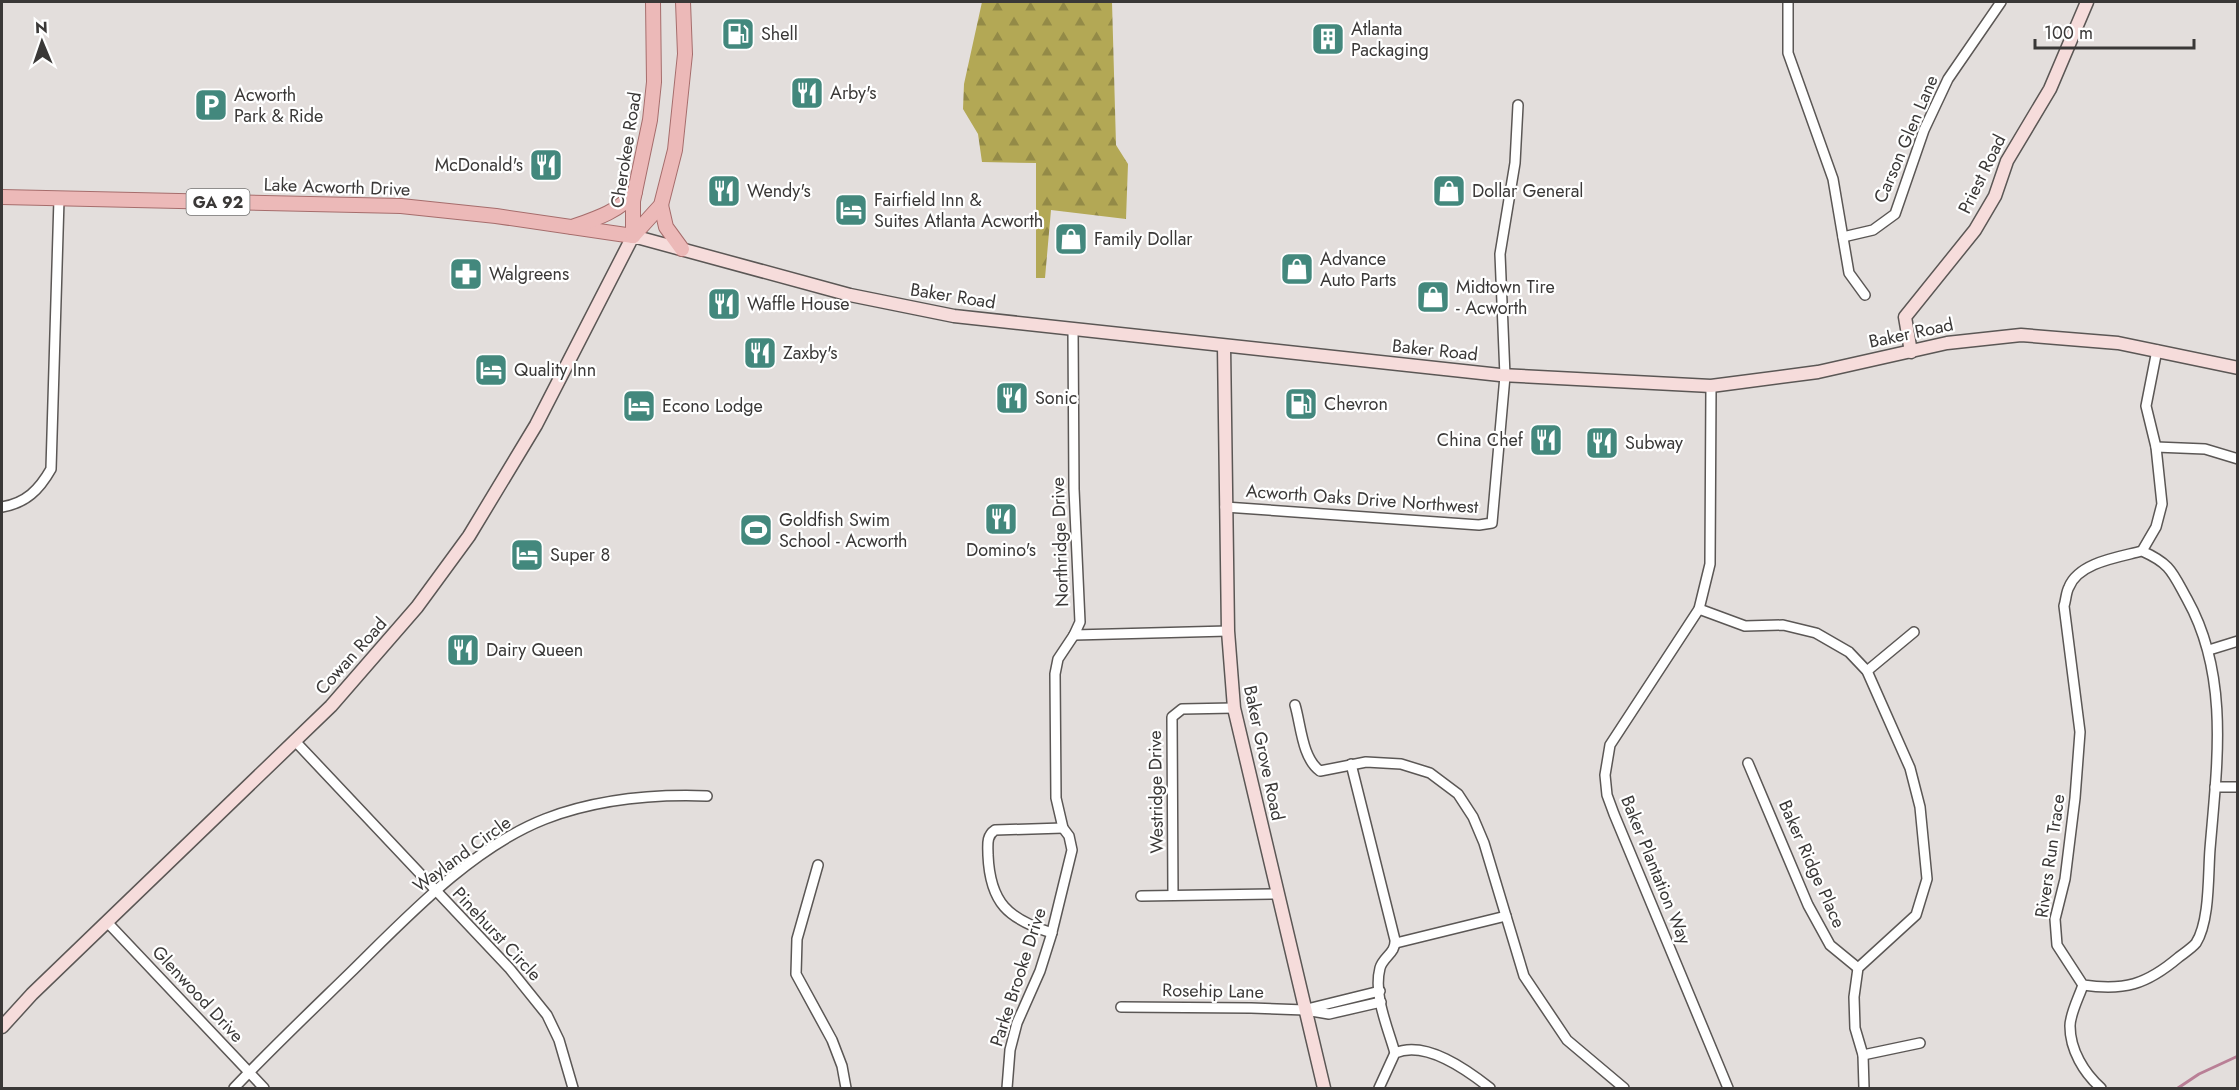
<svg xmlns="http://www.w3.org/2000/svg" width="2239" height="1090" viewBox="0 0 2239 1090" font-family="Jost,sans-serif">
<defs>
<pattern id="forest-firs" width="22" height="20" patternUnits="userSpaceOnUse" patternTransform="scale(1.5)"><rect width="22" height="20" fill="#b3a855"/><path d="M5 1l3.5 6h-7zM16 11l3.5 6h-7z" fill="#938a47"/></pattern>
</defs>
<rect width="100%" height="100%" fill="#e3dedc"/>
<!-- forest -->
<path fill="url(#forest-firs)" d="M982,2H1112L1116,145L1128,164L1126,219L1051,210L1045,278H1036V163L982,162L978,134L963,109L964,84Z"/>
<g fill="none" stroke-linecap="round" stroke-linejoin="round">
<!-- stream -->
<path stroke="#b97f96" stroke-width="3" d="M2178,1088L2199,1074L2238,1056"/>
<defs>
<g id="street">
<path d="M1788,2V53L1833,179L1849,273L1865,295"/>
<path d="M1843,237L1873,230L1895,214L1924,130L1948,79L2001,2"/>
<path d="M1073,329L1074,489L1080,622L1074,635L1228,631"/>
<path d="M1711,386L1710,564L1699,609L1610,745L1605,775L1607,795L1614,814L1728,1088"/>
<path d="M2156,447L2205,449L2238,459"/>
<path d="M2,507C26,503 39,490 51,469L59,199"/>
<path d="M1225,507L1479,525L1492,523L1505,376L1500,254L1515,163L1518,105"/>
<path d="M2142,551C2171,564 2172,572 2187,599C2230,676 2217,764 2210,849C2208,874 2210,921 2196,943C2192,948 2184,953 2179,957C2146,985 2124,991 2083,985L2057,945L2055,919L2065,879L2075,798L2080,732L2064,606C2066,600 2066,592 2069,587C2079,562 2120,557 2142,551L2156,527L2162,504L2156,447L2146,406L2157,350"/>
<path d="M1699,609L1745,626L1783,625L1816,633L1849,652L1867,671L1910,768L1920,807L1927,879L1916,915L1858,968L1854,997L1855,1028L1863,1055L1864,1088"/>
<path d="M2209,650L2238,641"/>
<path d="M1867,671L1914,632"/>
<path d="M1295,705C1301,725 1302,758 1320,771L1366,762L1401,764L1430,773L1458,794L1473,817L1484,843L1524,976L1567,1040L1624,1088"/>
<path d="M294,740L510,969L547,1015L559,1040L573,1088"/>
<path d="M1748,763L1808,905L1830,945L1858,968"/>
<path d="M1351,764L1395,940C1396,953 1383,957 1380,968C1373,995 1388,1028 1395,1053"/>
<path d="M2215,787H2238"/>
<path d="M818,865L797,939L796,974L832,1040L842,1066L846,1088"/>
<path d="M1173,895L1172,717L1182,709L1234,708"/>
<path d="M1141,896L1278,894"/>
<path d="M107,922L264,1088"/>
<path d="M1052,933C1008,919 990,903 988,855C988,845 986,836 995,830L1063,828"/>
<path d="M1396,943L1506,916"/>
<path d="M2083,985C2079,997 2070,1014 2070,1026C2070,1050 2084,1073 2101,1088"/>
<path d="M1121,1007L1251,1008L1305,1010L1329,1014L1381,1002"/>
<path d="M1307,1009L1380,991"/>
<path d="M1863,1055L1920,1043"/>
<path d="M234,1088C271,1049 311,1011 350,973C406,918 471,848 545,819C597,799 652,794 707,796"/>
<path d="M1007,1088L1010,1050L1017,1023L1040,971L1051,936L1072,850L1069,836L1063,828L1056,798L1055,674L1058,659L1074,635"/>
<path d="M1379,1088L1395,1053C1426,1040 1467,1070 1490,1088"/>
</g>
<g id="secondary">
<path d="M1224,346L1228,631L1234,708L1324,1088"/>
<path d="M1911,352L1905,317L1975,230L1995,196L2007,161L2050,89L2087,2"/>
<path d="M2,1027L32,994L331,706L417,607L469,536L536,425L633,236L850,295L954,316L1500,375L1711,386L1818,372L1947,343L2021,335L2118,343L2238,368"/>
</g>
<g id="primary">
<path d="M2,197L401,206L496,216L633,236"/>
<path d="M661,205L666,227L682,249"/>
<path d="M572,227C595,219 620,211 635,192"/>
<path d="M633,236L661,205L675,150L685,54L683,2"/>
<path d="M633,236V201L650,120L654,82L653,2"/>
</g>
</defs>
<!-- street casing -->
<use href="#street" stroke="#5b5755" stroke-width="12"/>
<!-- secondary casing -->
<use href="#secondary" stroke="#5b5755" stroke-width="15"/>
<!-- primary casing -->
<use href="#primary" stroke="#a66d6c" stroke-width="16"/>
<!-- street -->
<use href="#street" stroke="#fff" stroke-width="9"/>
<!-- secondary -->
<use href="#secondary" stroke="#f6dcdb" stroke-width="12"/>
<!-- primary -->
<use href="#primary" stroke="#ecb9b8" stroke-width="14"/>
</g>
<!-- icons -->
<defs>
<symbol id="fuel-square" viewBox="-11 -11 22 22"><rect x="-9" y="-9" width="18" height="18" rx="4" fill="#43887d" stroke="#fff"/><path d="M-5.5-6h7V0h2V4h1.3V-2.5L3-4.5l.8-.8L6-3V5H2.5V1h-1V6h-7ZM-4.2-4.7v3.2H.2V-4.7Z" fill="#fff"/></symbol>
<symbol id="building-square" viewBox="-11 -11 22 22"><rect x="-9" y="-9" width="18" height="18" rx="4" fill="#43887d" stroke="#fff"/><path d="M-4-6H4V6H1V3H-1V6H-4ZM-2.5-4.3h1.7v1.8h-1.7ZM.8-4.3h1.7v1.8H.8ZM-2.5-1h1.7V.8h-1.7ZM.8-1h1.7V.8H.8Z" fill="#fff"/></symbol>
<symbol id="restaurant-square" viewBox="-11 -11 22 22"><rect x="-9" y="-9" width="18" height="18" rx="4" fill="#43887d" stroke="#fff"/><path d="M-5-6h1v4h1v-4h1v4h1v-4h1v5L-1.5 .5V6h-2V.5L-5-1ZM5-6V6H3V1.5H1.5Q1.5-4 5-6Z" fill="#fff"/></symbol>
<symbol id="parking-square" viewBox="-11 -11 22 22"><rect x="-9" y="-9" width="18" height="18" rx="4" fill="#43887d" stroke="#fff"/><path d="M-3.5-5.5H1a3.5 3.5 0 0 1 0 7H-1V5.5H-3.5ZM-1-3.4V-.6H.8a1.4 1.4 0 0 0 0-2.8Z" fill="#fff"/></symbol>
<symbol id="shop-square" viewBox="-11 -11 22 22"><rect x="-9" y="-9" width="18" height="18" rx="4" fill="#43887d" stroke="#fff"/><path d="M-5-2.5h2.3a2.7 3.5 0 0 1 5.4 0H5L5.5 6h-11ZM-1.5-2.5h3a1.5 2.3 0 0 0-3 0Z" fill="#fff"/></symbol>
<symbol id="hotel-square" viewBox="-11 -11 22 22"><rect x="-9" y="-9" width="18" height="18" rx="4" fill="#43887d" stroke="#fff"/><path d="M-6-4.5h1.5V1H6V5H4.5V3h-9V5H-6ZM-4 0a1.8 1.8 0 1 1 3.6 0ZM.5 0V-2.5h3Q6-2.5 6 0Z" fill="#fff"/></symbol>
<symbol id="pharmacy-square" viewBox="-11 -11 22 22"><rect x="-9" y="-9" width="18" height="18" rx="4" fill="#43887d" stroke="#fff"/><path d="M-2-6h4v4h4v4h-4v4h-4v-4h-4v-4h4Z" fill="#fff"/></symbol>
<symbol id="stadium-square" viewBox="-11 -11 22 22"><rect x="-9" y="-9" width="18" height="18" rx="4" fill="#43887d" stroke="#fff"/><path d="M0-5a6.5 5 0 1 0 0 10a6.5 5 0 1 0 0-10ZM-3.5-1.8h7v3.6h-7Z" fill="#fff"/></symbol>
</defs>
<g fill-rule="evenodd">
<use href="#fuel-square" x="719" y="15" width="38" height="38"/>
<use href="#building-square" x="1309" y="20" width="38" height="38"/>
<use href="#restaurant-square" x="788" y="74" width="38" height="38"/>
<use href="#parking-square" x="192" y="86" width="38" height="38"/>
<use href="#restaurant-square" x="527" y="146" width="38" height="38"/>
<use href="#restaurant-square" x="705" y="172" width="38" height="38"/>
<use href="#shop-square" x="1430" y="172" width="38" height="38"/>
<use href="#hotel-square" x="832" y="191" width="38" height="38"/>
<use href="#shop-square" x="1052" y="220" width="38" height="38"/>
<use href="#shop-square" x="1278" y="250" width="38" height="38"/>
<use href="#pharmacy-square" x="447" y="255" width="38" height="38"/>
<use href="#shop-square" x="1414" y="278" width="38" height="38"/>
<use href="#restaurant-square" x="705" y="285" width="38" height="38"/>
<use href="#restaurant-square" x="741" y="334" width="38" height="38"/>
<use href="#hotel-square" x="472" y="351" width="38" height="38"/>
<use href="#restaurant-square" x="993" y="379" width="38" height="38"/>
<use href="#fuel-square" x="1282" y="385" width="38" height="38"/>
<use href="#hotel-square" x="620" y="387" width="38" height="38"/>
<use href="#restaurant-square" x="1527" y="421" width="38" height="38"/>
<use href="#restaurant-square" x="1583" y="424" width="38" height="38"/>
<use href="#restaurant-square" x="982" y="500" width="38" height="38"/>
<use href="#stadium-square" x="737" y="511" width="38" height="38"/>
<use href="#hotel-square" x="508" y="536" width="38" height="38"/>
<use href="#restaurant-square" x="444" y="631" width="38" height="38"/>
</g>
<g text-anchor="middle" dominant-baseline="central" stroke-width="4.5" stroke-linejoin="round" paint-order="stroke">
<!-- shield labels -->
<rect fill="#fff" stroke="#757473" stroke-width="1.5" x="186.5" y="189" width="63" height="26" rx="4.5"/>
<g font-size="16" font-weight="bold" fill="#3a3837">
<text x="218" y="202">GA 92</text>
</g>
<!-- poi labels -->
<g font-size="18" fill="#3a3837" stroke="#fff" text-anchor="start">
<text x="1351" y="29">Atlanta<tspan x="1351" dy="21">Packaging</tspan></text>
<text x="761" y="34">Shell</text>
<text x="830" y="93">Arby's</text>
<text x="234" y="95">Acworth<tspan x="234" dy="21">Park &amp; Ride</tspan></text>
<text x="523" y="165" text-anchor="end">McDonald's</text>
<text x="747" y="191">Wendy's</text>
<text x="1472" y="191">Dollar General</text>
<text x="874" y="200">Fairfield Inn &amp;<tspan x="874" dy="21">Suites Atlanta Acworth</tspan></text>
<text x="1094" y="239">Family Dollar</text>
<text x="1320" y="259">Advance<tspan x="1320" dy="21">Auto Parts</tspan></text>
<text x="489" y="274">Walgreens</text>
<text x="1456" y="287">Midtown Tire<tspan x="1456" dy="21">- Acworth</tspan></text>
<text x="747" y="304">Waffle House</text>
<text x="783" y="353">Zaxby's</text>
<text x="514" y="370">Quality Inn</text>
<text x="1035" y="398">Sonic</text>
<text x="1324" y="404">Chevron</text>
<text x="662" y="406">Econo Lodge</text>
<text x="1523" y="440" text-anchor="end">China Chef</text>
<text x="1625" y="443">Subway</text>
<text x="779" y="520">Goldfish Swim<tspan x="779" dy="21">School - Acworth</tspan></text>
<text x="1001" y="550" text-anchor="middle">Domino's</text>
<text x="550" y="555">Super 8</text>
<text x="486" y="650">Dairy Queen</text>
</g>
<!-- street labels -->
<g font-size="18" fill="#3a3837" stroke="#fff">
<text transform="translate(1906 139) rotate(-67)">Carson Glen Lane</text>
<text transform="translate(626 150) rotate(-81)">Cherokee Road</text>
<text transform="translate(1982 174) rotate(-64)">Priest Road</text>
<text transform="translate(337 187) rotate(2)">Lake Acworth Drive</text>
<text transform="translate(953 296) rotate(9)">Baker Road</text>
<text transform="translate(1911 333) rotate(-12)">Baker Road</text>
<text transform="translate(1435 350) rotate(6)">Baker Road</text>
<text transform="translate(1362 499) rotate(4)">Acworth Oaks Drive Northwest</text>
<text transform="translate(1060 542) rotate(-92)">Northridge Drive</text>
<text transform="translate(351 656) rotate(-48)">Cowan Road</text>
<text transform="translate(1264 753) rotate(78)">Baker Grove Road</text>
<text transform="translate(1156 792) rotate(-91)">Westridge Drive</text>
<text transform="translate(462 854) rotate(-36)">Wayland Circle</text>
<text transform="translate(2050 856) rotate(-82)">Rivers Run Trace</text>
<text transform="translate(1812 864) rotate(66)">Baker Ridge Place</text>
<text transform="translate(1656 870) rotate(68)">Baker Plantation Way</text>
<text transform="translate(497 934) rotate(47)">Pinehurst Circle</text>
<text transform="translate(1018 977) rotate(-72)">Parke Brooke Drive</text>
<text transform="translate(1213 991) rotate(1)">Rosehip Lane</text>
<text transform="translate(198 994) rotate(47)">Glenwood Drive</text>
</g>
</g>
<!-- border -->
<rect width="2239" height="1090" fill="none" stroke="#3a3837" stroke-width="6"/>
<!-- north arrow -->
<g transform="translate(42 42) rotate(358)" stroke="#ffffff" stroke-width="4.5" paint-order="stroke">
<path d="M0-4.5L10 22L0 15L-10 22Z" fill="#3a3837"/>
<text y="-9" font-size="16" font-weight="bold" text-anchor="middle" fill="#3a3837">N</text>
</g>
<!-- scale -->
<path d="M2035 39v9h159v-9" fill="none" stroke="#3a3837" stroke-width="3"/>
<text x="2044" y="39" font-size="18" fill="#3a3837" stroke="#ffffff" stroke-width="4.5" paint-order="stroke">100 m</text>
</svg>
